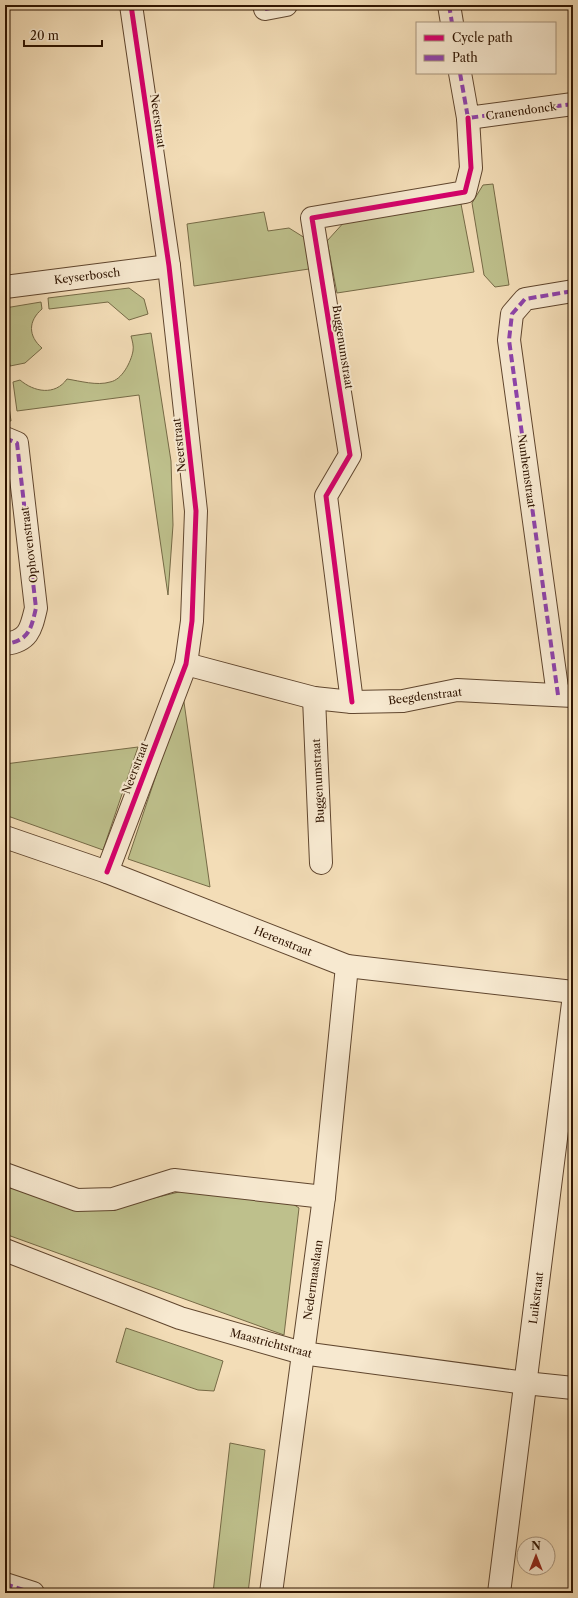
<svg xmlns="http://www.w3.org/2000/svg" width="578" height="1598" viewBox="0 0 578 1598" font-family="'Libre Caslon Text',serif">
<rect width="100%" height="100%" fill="#f3ddb7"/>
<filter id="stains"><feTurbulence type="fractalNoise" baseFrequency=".005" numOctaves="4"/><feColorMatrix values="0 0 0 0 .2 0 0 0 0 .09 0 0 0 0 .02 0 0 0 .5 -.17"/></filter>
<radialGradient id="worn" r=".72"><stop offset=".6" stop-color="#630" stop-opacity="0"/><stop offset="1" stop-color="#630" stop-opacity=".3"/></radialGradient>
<!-- green -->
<g fill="#bec08c" stroke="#766a46">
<path d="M493,184L509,285L495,287L484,275L472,203L483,185Z"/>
<path d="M461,204L474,272L337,293L327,241L346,220Z"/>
<path d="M264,212L268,231L289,228L305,238L309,269L194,286L187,224Z"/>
<path d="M129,288L144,299L148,314L129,320L108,302L49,309L48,298Z"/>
<path d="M41,302L42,309C28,321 28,336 42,348L25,363L10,366L5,329V308Z"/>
<path d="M151,333L171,461L173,525L168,595L139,395L17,411L13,382L20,380C34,392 55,396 67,379C80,381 97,386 110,382C122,380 131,362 133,351C134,346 132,340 131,336Z"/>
<path d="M5,379V378L11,421H5Z"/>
<path d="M183,695L210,887L128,859Z"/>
<path d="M138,747L103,850L5,815V764Z"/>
<path d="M5,1185L104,1210L183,1191L290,1202L299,1208L284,1335L5,1234Z"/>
<path d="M126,1328L223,1361L214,1391L198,1390L116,1362Z"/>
<path d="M230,1443L265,1450L248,1593H213Z"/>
</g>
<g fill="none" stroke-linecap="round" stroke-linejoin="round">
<defs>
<g id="minor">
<path d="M449,5L452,23"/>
<path d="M265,9L286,5"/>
<path d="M460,73L468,118L573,104"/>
<path d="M5,287L169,266"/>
<path d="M5,438L17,443L36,608C31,629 29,641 5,644"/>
<path d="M186,664L314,698L352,702L403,701L457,690L573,696"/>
<path d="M558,695L509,340L512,314L525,299L573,291"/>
<path d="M314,698L321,863"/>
<path d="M352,702L326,496L350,455L312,218L465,192L471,168L468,118"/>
<path d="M5,837L107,872L347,966L573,992"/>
<path d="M107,872L186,664L192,621L196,511L169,266L131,5"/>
<path d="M5,1174L77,1200L113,1199L174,1180L324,1197"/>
<path d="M5,1250L180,1318L302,1353L525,1383L573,1388"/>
<path d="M5,1584L33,1593"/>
<path d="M271,1593L324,1197L347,966"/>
<path d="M499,1593L573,1003"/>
</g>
</defs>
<!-- minor casing -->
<use href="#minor" stroke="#60462e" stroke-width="24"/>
<!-- minor -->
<use href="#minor" stroke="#f7e9d0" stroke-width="22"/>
<!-- quiet -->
<g stroke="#8e44ad" stroke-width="4" stroke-dasharray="8 4" stroke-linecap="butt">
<path d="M449,5L452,23"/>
<path d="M265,9L286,5"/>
<path d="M460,73L468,118L573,104"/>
<path d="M5,438L17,443L36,608C31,629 29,641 5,644"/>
<path d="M558,695L509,340L512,314L525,299L573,291"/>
<path d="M5,1584L33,1593"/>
</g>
<defs>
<g id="cycleway">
<path d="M352,702L326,496L350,455L312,218L465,192L471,168L468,118"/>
<path d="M107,872L186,664L192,621L196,511L169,266L131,5"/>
</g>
</defs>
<!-- cycleway casing -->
<use href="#cycleway" stroke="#f7e9d0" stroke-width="8"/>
<!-- cycleway -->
<use href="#cycleway" stroke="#d6006c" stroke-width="5"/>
</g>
<g text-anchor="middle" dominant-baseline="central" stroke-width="4" stroke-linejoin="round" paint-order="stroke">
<!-- street labels -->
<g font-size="11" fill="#2f1400" stroke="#f7e9d0">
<text transform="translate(521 111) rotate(-8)">Cranendonck</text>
<text transform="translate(158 121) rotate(82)">Neerstraat</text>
<text transform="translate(87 276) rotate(-7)">Keyserbosch</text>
<text transform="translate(343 347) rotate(81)">Buggenumstraat</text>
<text transform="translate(179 445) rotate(-96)">Neerstraat</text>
<text transform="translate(527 471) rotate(82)">Nunhemstraat</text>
<text transform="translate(29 545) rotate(-97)">Ophovenstraat</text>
<text transform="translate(425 696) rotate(-7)">Beegdenstraat</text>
<text transform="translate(135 768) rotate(-69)">Neerstraat</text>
<text transform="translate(318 781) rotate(-93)">Buggenumstraat</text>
<text transform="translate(283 941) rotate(22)">Herenstraat</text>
<text transform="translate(313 1280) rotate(-82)">Nedermaaslaan</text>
<text transform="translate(536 1298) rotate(-83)">Luikstraat</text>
<text transform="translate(271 1343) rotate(15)">Maastrichtstraat</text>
</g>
</g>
<!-- margin -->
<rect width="578" height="1598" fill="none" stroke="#f3ddb7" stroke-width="20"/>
<rect x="6" y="6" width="566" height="1586" fill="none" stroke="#2f1400" stroke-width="2"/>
<rect x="10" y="10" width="558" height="1578" fill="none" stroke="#2f1400"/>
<!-- legend -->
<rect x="416" y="22" width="140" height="52" fill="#f7e9d0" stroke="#a7947d"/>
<rect x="424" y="35" width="20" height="6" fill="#d6006c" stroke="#a7947d"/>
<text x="452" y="42" font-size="12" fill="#2f1400">Cycle path</text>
<rect x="424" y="55" width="20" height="6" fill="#8e44ad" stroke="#a7947d"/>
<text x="452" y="62" font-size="12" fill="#2f1400">Path</text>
<!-- north arrow -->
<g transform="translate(536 1556)"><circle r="19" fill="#f7e9d0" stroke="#a7947d"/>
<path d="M0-3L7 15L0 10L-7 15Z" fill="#8f2418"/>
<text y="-6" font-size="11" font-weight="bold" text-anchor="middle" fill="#2f1400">N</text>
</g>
<!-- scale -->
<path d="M24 40v6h78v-6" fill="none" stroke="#2f1400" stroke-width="2"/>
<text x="30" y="40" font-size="12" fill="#2f1400" stroke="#f7e9d0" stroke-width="3" paint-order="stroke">20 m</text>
<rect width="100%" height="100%" filter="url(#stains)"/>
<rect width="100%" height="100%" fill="url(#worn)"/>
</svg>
